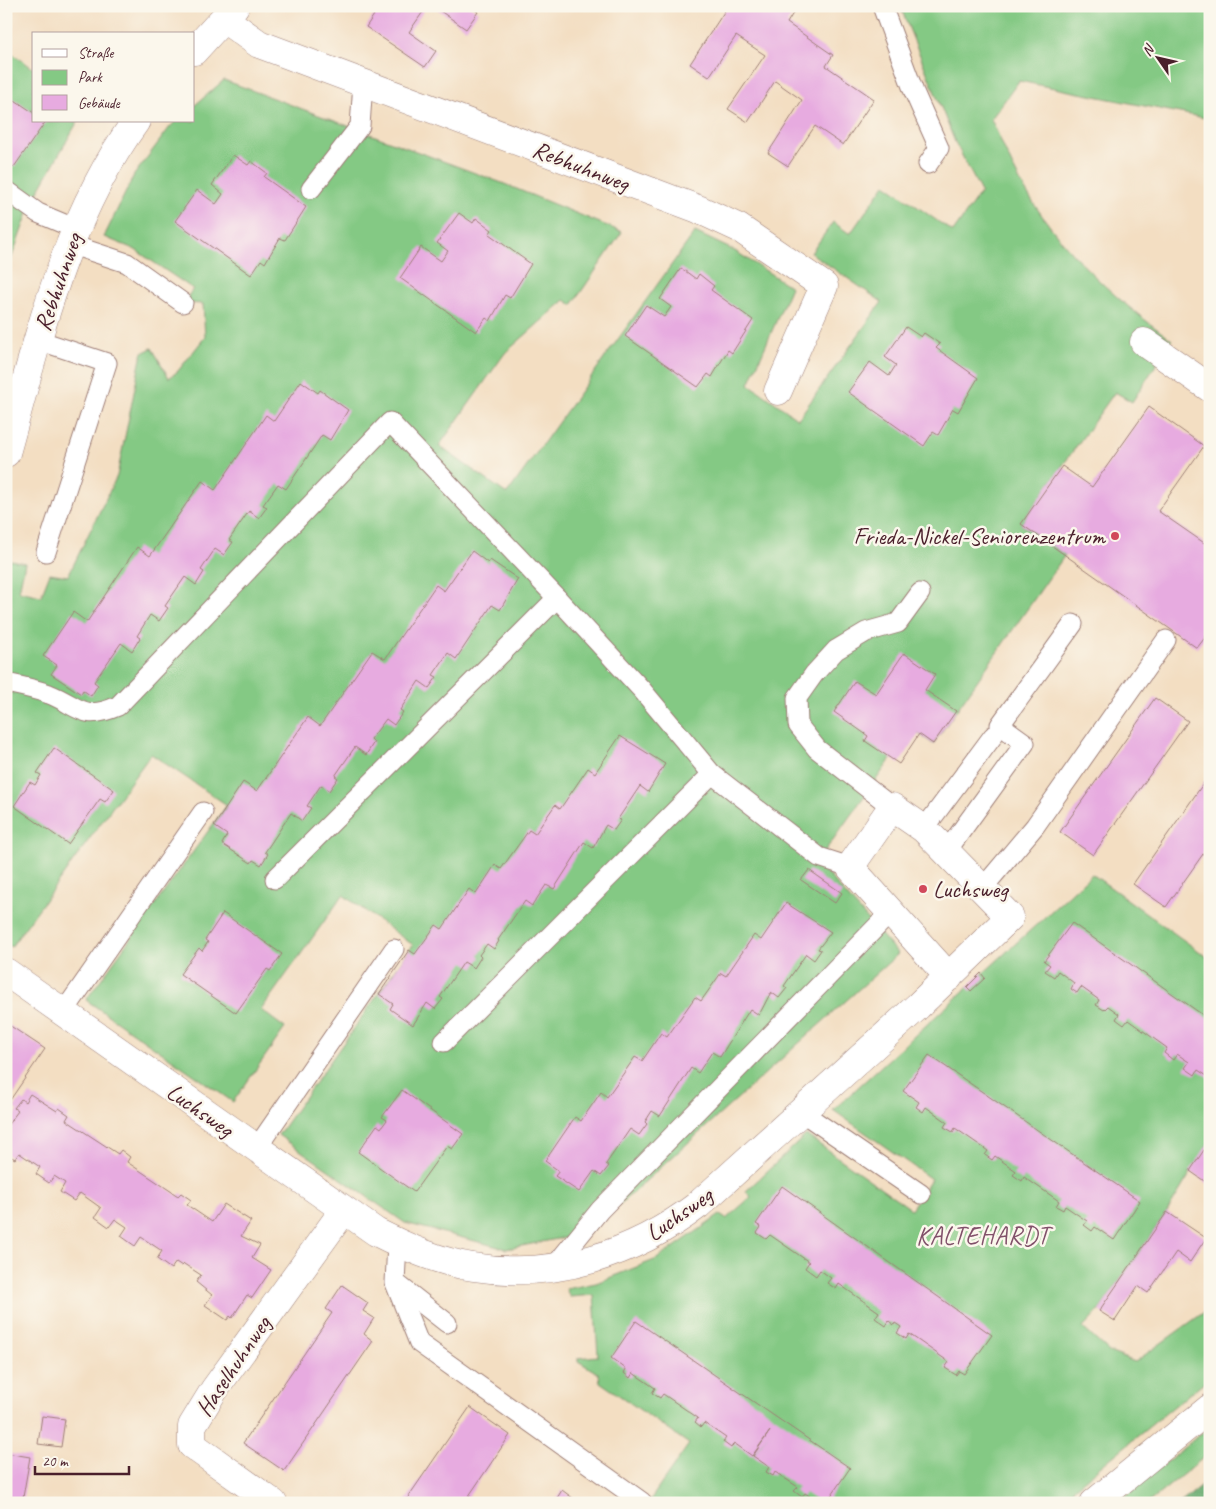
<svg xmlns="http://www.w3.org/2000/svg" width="1216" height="1509" viewBox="0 0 1216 1509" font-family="Caveat,sans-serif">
<rect width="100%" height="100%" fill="#fbf7ec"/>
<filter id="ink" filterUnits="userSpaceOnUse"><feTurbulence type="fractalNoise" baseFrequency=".02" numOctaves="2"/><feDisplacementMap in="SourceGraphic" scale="10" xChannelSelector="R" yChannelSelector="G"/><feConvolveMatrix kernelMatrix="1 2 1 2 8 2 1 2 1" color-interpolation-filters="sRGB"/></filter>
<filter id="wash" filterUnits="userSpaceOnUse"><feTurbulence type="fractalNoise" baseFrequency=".0096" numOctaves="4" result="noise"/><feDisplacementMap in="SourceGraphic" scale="20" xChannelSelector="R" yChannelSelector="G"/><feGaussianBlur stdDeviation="1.12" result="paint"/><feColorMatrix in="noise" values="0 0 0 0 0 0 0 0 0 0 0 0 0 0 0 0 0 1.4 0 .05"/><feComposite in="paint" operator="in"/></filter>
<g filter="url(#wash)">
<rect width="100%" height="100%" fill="#f3dec2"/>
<!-- green -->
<g fill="#84c984" stroke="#677458">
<path d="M900,6H1210V119L1019,81L991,119C1001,140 1009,161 1020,181C1057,247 1112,297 1172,340L1132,402L1115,392L1021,524L1065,555L933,744L919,734L891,759L817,862L898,954L588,1233L506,1249L405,1223L278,1135L413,945L343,895L261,1010L285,1028L233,1102L86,1000L227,805L151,754L11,947L6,944V559L25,563L19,591L41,596L50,573L68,576L117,476L142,353L152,348L169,378L178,371L205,337L203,304L183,303L193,289L134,249L104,237L134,175L170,127L176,121H194V106L224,80L502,183L622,232L572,305L565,300L505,353L439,446L507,494L695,232L735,251L791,287L749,384L798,419L882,302L811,253L833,222L850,234L885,184L953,232L981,192L955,142Z"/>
<path d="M6,49L34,69V121H78L32,202L6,273Z"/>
<path d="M1092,874L1210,959V1141L1167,1212L1099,1311L1083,1328L1109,1352L1135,1362L1210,1308V1377L1056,1503H648L689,1444L600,1382L599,1374L578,1361V1358L598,1356L594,1295L570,1297L566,1289L596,1283L657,1259L720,1215L726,1219L751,1197L746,1191L806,1135L911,1209L931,1179L833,1110Z"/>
<path d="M1210,1426L1208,1454L1148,1503H1117Z"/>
</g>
<!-- forest -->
<path fill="#6bad72" stroke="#5a664e" d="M1210,1479V1503H1180Z"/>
<g id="blocks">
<!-- building -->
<g fill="#e7abe0">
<path d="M367,6H427L409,32L436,51L425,67L366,27L374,15L365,9Z"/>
<path d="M433,6H470L478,12L466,29Z"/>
<path d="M728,6H791L795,10L787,23L833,55L826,66L874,99L843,145L815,126L788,166L768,153L802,100L775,81L748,122L728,109L765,55L736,36L709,77L690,64Z"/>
<path d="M6,94L34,113V121H46L14,167L6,162Z"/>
<path d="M233,155L248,165L251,161L267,173L264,177L306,207L285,240L280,238L265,263L261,260L251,275L175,221L197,190L216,204L223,194L212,185Z"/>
<path d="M459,213L473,223L476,218L492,230L489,234L531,264L510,298L505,295L490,321L486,318L476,332L400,278L421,247L441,261L448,251L437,243Z"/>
<path d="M681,268L696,279L699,274L714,286L711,290L753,320L732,353L728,350L712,377L708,374L698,387L625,336L646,305L664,317L671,307L660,299Z"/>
<path d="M906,327L921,337L924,333L940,344L936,348L978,378L958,412L953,409L938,435L933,432L924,446L848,392L870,362L889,376L896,365L885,357Z"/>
<path d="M301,381L318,393L320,390L348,410L330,440L322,435L286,489L278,484L263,505L267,507L259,518L249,511L229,540L233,542L224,555L215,549L201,570L204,572L196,585L185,577L165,606L168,608L159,621L150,615L137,636L140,638L132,651L121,643L94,682L98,685L91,696L83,690L81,694L51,674L57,665L43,656L73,612L87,622L137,547L150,556L202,481L215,490L266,415L274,421Z"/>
<path d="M1149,407L1204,446L1158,511L1210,547V631L1197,648L1021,524L1062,466L1092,487Z"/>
<path d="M472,551L488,563L490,560L518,579L500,610L492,605L456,659L448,653L433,675L437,677L429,688L419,681L400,710L403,712L394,725L386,719L371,739L374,742L366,755L355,747L335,776L338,778L329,791L321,785L307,806L311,808L302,821L291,813L265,852L268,854L261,865L253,860L251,863L222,844L227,835L214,826L243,782L257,791L308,717L320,726L372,651L385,659L436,585L444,591Z"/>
<path d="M904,653L935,674L925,690L956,711L933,744L919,734L899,764L865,741L868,736L834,712L855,681L876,694Z"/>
<path d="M1155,698L1188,721L1093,855L1060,832Z"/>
<path d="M620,736L665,764L648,792L640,786L618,819L621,820L614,830L606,825L593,848L584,842L554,889L546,885L532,906L525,901L498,940L499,941L494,949L487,944L479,955L481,957L474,968L464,962L440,997L443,999L435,1009L427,1003L413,1025L390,1009L393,1004L379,994L409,950L415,954L436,925L442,929L469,889L476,894L495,865L501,869L529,830L535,834L555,805L560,809L588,768L595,773Z"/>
<path d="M54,748L114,790L105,802L100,799L68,844L14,806L30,782L35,785L41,775L37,773Z"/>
<path d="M1210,774V844L1166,907L1133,884Z"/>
<path d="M809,870L842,893L835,903L801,880Z"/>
<path d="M786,903L831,932L818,949L821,950L814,960L806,954L784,986L787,988L779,998L771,992L759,1015L750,1009L720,1057L712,1052L698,1073L691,1068L660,1116L652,1111L645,1122L647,1124L639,1135L630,1129L606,1164L609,1166L601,1176L594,1171L579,1192L555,1176L559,1171L545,1161L575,1117L581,1121L601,1092L607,1097L635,1057L642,1061L661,1033L667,1037L695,997L701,1001L721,973L726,976L754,935L761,940Z"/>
<path d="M223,913L282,954L270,971L267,969L236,1013L180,974L199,948L202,951L208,942L205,940Z"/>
<path d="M1072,923L1210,1020V1078L1198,1070L1195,1075L1185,1068L1189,1062L1177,1054L1173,1060L1164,1053L1167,1048L1128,1020L1124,1025L1116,1019L1119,1014L1108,1006L1104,1010L1096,1005L1099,1000L1081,987L1077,993L1071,989L1074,983L1058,971L1054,977L1045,971L1050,965L1044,961Z"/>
<path d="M981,973L985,978L971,991L967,987Z"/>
<path d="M6,1023L45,1049L6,1106Z"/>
<path d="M929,1055L1140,1201L1114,1240L1095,1227L1092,1231L1084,1225L1087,1221L1065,1206L1063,1210L1056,1206L1059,1201L1024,1177L1022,1181L1013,1175L1016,1171L995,1156L992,1160L985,1155L988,1151L955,1128L953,1132L944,1127L947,1122L926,1107L923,1112L916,1107L919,1102L903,1091Z"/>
<path d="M402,1090L463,1134L452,1149L447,1146L414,1192L358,1152L377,1125L381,1128L387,1120L382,1117Z"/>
<path d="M30,1094L57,1111L59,1108L69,1115L66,1120L118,1154L121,1150L130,1157L127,1162L178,1196L181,1193L191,1200L187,1205L212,1222L224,1204L251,1221L241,1236L260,1245L252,1258L271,1270L252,1298L247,1295L232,1318L230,1316L227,1320L205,1305L212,1295L196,1282L201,1275L184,1264L182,1266L176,1262L171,1269L157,1259L162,1251L141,1237L135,1246L121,1236L127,1227L115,1219L109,1227L95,1217L101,1208L80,1193L74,1201L60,1192L65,1183L54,1176L49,1183L36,1174L40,1167L19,1153L15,1159L6,1154V1127L18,1111L14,1108L21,1099L25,1102Z"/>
<path d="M1210,1141V1185L1190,1171Z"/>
<path d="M782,1186L992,1335L964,1374L959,1371L956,1375L945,1368L949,1362L909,1334L906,1339L897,1333L901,1327L895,1323L894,1325L889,1321L886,1326L875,1318L879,1312L839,1284L836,1289L827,1283L831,1278L820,1270L816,1276L805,1268L809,1262L770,1235L766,1239L757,1233L761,1227L756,1224Z"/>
<path d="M1167,1212L1206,1238L1190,1262L1176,1252L1148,1293L1138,1286L1115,1321L1099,1311Z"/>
<path d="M342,1285L368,1303L363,1311L374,1318L364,1334L373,1341L284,1471L243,1443L332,1313L326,1309Z"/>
<path d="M636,1321L850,1468L826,1503H820L805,1493L802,1497L794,1491L798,1487L775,1472L773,1476L766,1472L769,1467L753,1456L770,1431L752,1456L734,1443L731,1448L723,1442L726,1438L704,1423L701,1427L695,1422L698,1418L663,1394L660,1398L652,1393L655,1388L633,1373L630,1378L624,1373L626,1369L611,1358Z"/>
<path d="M470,1407L510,1435L475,1487L464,1503H404Z"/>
<path d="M42,1416L65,1419L61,1447L38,1444Z"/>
<path d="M6,1453L30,1457L22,1503L6,1501Z"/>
<path d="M562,1490L574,1499L572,1503H554Z"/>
</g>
</g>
</g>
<g filter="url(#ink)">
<use href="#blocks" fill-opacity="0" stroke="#9e7e76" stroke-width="1"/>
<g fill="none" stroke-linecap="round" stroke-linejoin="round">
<defs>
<g id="service">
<path d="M882,6L914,92L939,148L928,164"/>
<path d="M311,189L360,126L363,83"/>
<path d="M6,190L38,213L76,229"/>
<path d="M69,244L127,263L183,303"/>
<path d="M38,340L107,363L46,552"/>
<path d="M6,683C20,686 35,689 49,694C80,706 81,722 118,706L390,422L557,598L642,690L712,774L819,857L850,867"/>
<path d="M892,807L817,749L798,725L797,698L814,674L836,650L866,632L898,623L920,593"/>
<path d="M924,829L993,736"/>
<path d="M946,852L1025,743L1000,725L1073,624"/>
<path d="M275,879L557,598"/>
<path d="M982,889L1035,826L1166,640"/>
<path d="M63,1013L203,812"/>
<path d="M444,1042L712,774"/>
<path d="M800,1111L921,1194"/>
<path d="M256,1149L394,949"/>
<path d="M397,1243L395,1283L419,1343L642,1502"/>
<path d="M553,1268L600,1210L891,912"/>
<path d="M396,1283L447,1323"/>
</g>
<g id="minor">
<path d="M224,19L259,44L698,209L739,228L824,286L778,391"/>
<path d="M194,51L235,6"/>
<path d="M1144,342L1210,388"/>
<path d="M6,453C38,339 65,219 136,121"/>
<path d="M6,972L376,1232C406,1247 439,1262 473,1267C554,1280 634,1254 698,1205L918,1006L1010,917L924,829L892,807L850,867L949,977"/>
<path d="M273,1503L192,1445V1426L214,1390L344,1210"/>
<path d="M1094,1503L1210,1408"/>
</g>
</defs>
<!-- service casing -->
<use href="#service" stroke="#9e7e76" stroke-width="21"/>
<!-- minor casing -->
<use href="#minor" stroke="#9e7e76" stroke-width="29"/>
<!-- service -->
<use href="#service" stroke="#fff" stroke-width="19"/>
<!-- minor -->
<use href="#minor" stroke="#fff" stroke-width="28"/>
</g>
</g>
<!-- markers -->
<g fill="#d1495b" stroke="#fbf7ec" stroke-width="2">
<circle cx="1115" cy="536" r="5"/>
<circle cx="923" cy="889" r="5"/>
</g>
<g text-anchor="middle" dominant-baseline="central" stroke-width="5" stroke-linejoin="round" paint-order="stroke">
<!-- street labels -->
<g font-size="24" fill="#4a1f2b" stroke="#fbf7ec">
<text transform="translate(581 166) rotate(21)">Rebhuhnweg</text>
<text transform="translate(58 282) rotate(-71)">Rebhuhnweg</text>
<text transform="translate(200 1110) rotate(35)">Luchsweg</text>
<text transform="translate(679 1214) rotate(-35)">Luchsweg</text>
<text transform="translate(233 1366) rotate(-56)">Haselhuhnweg</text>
</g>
<!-- poi labels -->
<g font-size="24" fill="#4a1f2b" stroke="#fbf7ec" text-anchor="end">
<text x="1105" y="536">Frieda-Nickel-Seniorenzentrum</text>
<text x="933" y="889" text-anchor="start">Luchsweg</text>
</g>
<!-- neighbourhood labels -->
<g font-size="25" letter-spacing="1" fill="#81506a" stroke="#fbf7ec">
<text x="983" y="1236">KALTEHARDT</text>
</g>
</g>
<!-- margin -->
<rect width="1216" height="1509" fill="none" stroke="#fbf7ec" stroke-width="25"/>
<!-- legend -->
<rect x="32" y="32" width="162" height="90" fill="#fbf7ec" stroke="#b4a19f"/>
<rect x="42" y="49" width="25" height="8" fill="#ffffff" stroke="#b4a19f"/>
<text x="78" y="58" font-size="15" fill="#4a1f2b">Straße</text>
<rect x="42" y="70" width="25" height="15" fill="#84c984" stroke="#b4a19f"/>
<text x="78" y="82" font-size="15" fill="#4a1f2b">Park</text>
<rect x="42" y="95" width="25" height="15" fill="#e7abe0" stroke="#b4a19f"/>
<text x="78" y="108" font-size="15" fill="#4a1f2b">Gebäude</text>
<!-- north arrow -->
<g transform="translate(1158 58) rotate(304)" stroke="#fbf7ec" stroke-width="4" paint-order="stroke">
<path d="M0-4L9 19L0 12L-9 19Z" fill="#4a1f2b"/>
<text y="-8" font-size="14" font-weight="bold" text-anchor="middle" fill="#4a1f2b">N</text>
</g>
<!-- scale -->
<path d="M35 1466v8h94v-8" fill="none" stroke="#4a1f2b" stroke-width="2.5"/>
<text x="42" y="1466" font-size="15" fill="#4a1f2b" stroke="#fbf7ec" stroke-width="4" paint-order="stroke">20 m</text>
</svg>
